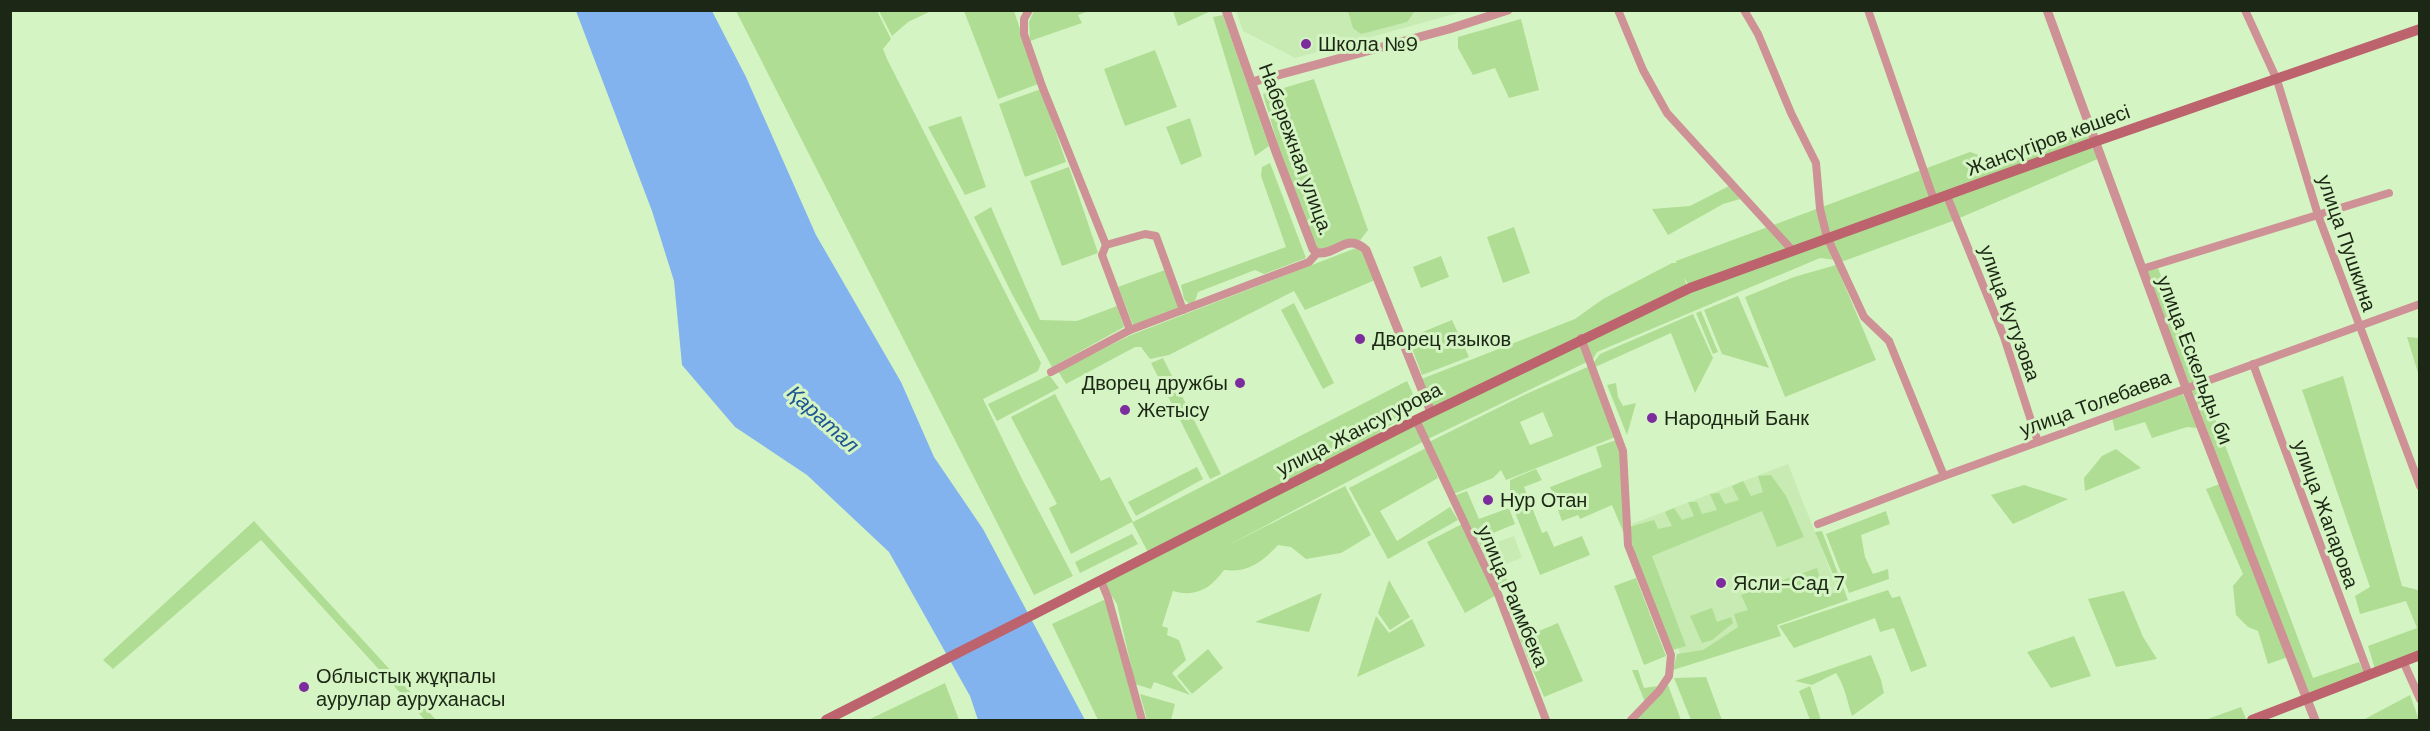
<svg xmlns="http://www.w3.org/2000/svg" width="2430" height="731" viewBox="0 0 2430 731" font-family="'DM Sans',sans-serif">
<rect width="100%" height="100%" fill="#d5f4c3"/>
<!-- built -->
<g fill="#c8ebb4">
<path d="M1236,11H1465L1295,58L1243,31Z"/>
<path d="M1788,464L1842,600L1683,661L1632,524Z"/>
<path d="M1514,536L1522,558L1503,565L1495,543Z"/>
</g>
<!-- green -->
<g fill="#afdd93" fill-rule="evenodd">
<path d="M736,11H877L891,39L883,49L887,59L1041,363L1038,371L983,399L1023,481L1073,576L1034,595Z"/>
<path d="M879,11H931L908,22L892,36Z"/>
<path d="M964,11H1014L1038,84L998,99Z"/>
<path d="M1034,11H1089L1078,15L1082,23L1030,41L1029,22Z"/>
<path d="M1173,11V10L1211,11L1178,26Z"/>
<path d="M1348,11L1415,10V11L1407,22L1361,34L1353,28Z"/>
<path d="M1223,15L1269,146L1255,156L1213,17Z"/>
<path d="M1521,19L1539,90L1509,98L1495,68L1473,75L1458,48V37Z"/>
<path d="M1155,50L1177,107L1125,126L1104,69Z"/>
<path d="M1314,79L1368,230L1358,243L1317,253L1294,199L1263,94Z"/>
<path d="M1041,89L1066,162L1025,177L999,104Z"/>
<path d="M961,116L986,187L965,195L928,127Z"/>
<path d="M1190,118L1202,156L1181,165L1166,127Z"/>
<path d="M2090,130L2094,142L1690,288L1684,277L1687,287L1431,412L1419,380L1575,319L1603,299L1672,263H1676V261L1970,152L1997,161Z"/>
<path d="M2094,146L2100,158L1950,222L1844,261L1820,258L1597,352L1593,359L1430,438L1225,547L1345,486L1371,535L1341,553L1306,559L1291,547L1278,545C1262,562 1248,573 1224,570C1211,588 1196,598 1173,591L1162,626L1168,628L1167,635L1179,640L1186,660L1172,673L1190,695L1154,682L1151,689L1135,684L1117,604L1104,584L1454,404L1691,290Z"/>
<path d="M1270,163L1306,258L1264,274L1255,270L1198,292L1194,304L1188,303L1184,299L1181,285L1286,247L1261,176L1262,167Z"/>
<path d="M1069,167L1098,253L1062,266L1030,181Z"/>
<path d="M1729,186L1740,199L1723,204L1668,235L1652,209L1690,206Z"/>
<path d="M991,207L1040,320L1077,321L1117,306L1124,327L1052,367L1012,294L974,217Z"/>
<path d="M1514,227L1530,273L1503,283L1487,237Z"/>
<path d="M1356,248L1366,256L1375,280L1305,310L1294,291L1169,355L1150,359L1141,347H1135L1066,384L1058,371L1131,335Z"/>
<path d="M1441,256L1449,277L1421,288L1413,267Z"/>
<path d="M1836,265L1876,360L1785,397L1745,297L1794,277Z"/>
<path d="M2158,268L2313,678L2359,662L2365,674L2309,695L2146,271Z"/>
<path d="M1165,270L1179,307L1133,325L1118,287Z"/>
<path d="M1738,296L1769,368L1722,354L1704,310Z"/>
<path d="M1294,303L1334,383L1323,389L1281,310Z"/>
<path d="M1701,311L1718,352L1713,354L1696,313Z"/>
<path d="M1693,314L1713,358L1695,393L1671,333L1593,368L1618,436L1506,480L1501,470L1493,478L1451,495L1427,443L1522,396L1592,365L1600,354ZM1543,412L1553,436L1530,445L1520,422Z"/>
<path d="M1452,320L1469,357L1422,375L1408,338Z"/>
<path d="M2407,337L2419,338V376Z"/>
<path d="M1163,358L1221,474L1210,479L1151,363Z"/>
<path d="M1049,375L1059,388L997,421L988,404Z"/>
<path d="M2343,376L2402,586L2418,590L2419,594V652L2375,669L2368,646L2417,628L2406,601L2360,614L2355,596L2370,587L2302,390Z"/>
<path d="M1407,381L1419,407L1322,469L1150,556L1132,522L1071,554L1049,508L1057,504L1011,417L1055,394L1101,481L1110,477L1133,522Z"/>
<path d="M1616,383L1618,397L1623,406L1636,403L1627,435L1607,385Z"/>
<path d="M2183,394L2197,428L2187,427L2152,438L2145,422L2115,431L2112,418Z"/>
<path d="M1616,440L1621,460L1625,536L1612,505L1580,519L1578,515L1562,521L1550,487L1602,467L1596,447Z"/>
<path d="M1426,448L1438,478L1380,511L1397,541L1450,507L1458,520L1388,559L1349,488Z"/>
<path d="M2116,449L2141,468L2085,491L2084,478L2102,456Z"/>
<path d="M1197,467L1203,479L1136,516L1128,502Z"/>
<path d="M1536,469L1542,480L1524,487L1542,533L1547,531L1554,547L1582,536L1590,555L1540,575L1510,500V480Z"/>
<path d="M1771,475L1786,496L1804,537L1777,547L1762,511L1652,556L1686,646L1673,650L1635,557L1629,527L1654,520L1658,529L1672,526L1665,512L1674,508L1682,520L1694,516L1688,502H1697L1702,514L1717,510L1710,494L1719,493L1725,504L1739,500L1732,486L1743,481L1751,496L1763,492L1758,476Z"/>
<path d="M2220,484L2288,657L2268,664L2258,631L2248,627L2236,615L2233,586L2243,574L2206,489Z"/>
<path d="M2024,485L2068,499L2013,524L1991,495Z"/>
<path d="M1467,491L1479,519L1509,508L1515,524L1476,540L1454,496Z"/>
<path d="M1886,511L1890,524L1861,535L1865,557L1873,574L1888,569L1889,579L1849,593L1826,534Z"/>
<path d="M254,521L436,720H425L261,540L113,669L103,660Z"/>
<path d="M1464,523L1498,594L1465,613L1427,542Z"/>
<path d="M1822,531L1848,600L1777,625L1781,636L1673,670L1677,654L1703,650L1738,627L1734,614L1748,610L1741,595L1817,568L1825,596L1840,591L1815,532Z"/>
<path d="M1132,534L1138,544L1080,573L1075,562Z"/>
<path d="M1492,539L1509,586L1500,590L1479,542Z"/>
<path d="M1636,578L1666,656L1644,665L1614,586Z"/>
<path d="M1389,580L1410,617L1390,630L1378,613Z"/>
<path d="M1888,590L1892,598L1900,596L1927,666L1911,672L1894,628L1880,632L1875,618L1794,648L1779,626Z"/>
<path d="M2124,591L2143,637L2157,659L2116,667L2088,599Z"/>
<path d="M1322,593L1309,632L1255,622Z"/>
<path d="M1108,598L1142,720H1098L1052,624Z"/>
<path d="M1712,608L1717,622L1731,617L1733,623L1712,640L1702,643L1690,616Z"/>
<path d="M1376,616L1389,633L1412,619L1425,646L1357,677Z"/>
<path d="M1558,623L1583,681L1544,697L1520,639Z"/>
<path d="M2074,636L2091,676L2051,688L2027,652Z"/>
<path d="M1208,649L1223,668L1192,694L1177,676Z"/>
<path d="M1871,655L1881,680L1884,693L1852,716C1847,701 1845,686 1836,673L1812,685L1795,681Z"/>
<path d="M1632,670H1638L1644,688L1658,686L1645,702Z"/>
<path d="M1706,677L1722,720H1691L1674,678Z"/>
<path d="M945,683L959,720H868Z"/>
<path d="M1668,685L1681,720H1635Z"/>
<path d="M1810,686L1821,720H1810L1799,691Z"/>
<path d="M1140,694L1175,704L1171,720H1147Z"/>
<path d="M2410,695L2419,720H2363Z"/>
<path d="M2241,707L2246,719L2242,720H2205Z"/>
</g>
<!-- water -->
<path fill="#83b3ef" d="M576,11H712L746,77L816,235L901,382L934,457L983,529L1085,720H978L970,696L889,552L807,475L735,427L682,365L674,281L652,211Z"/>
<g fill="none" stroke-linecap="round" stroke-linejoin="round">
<!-- minor -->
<g stroke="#ce9195" stroke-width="8">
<path d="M1029,10L1024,19V34L1042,86L1106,245L1102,255L1130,330L1309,262L1317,253"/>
<path d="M1618,10L1643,70L1667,113L1792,250"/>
<path d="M1744,10L1758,34L1791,113L1816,163L1820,209L1827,237L1864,317L1889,341L1944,476"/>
<path d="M1868,10L1934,200"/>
<path d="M2245,10L2277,80L2318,215L2420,486"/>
<path d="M1947,196L2004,337L2038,442"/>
<path d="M1106,245L1145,234L1156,236L1183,310"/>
<path d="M2142,269L2389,193"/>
<path d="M1581,338L1623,451L1628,545L1671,655L1669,676L1659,691L1631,720"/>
<path d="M2253,364L2369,675"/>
<path d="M1051,372L1130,330"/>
<path d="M1416,420L1498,594L1546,720"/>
<path d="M1818,524L1944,476L2420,304"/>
<path d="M1101,581L1108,598L1142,720"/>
<path d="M2403,661L2420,699"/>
</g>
<!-- tertiary -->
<g stroke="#ce9195" stroke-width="9">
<path d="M1226,10L1276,152L1313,249L1317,253C1338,255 1346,232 1366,250L1431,412"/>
<path d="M2047,10L2186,388L2315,720"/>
<path d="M1252,82L1449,29L1508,10"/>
</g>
<!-- secondary -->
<g stroke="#bc636d" stroke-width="10">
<path d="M826,720L1416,420L1690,288L2094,142L2420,29"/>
<path d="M2252,720L2420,655"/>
</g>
</g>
<!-- markers -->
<g fill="#7c2c9c" stroke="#d5f4c3" stroke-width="2">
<circle cx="1306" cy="44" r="6"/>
<circle cx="1360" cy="339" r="6"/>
<circle cx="1240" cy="383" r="6"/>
<circle cx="1125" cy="410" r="6"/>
<circle cx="1652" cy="418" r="6"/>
<circle cx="1488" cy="500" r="6"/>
<circle cx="1721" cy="583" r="6"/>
<circle cx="304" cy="687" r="6"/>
</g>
<g text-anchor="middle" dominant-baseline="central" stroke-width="6" stroke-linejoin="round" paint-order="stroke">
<!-- poi labels -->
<g font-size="20" fill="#1c2715" stroke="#d5f4c3" text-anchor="start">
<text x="1318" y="44">Школа №9</text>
<text x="1372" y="339">Дворец языков</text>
<text x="1228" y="383" text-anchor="end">Дворец дружбы</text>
<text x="1137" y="410">Жетысу</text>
<text x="1664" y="418">Народный Банк</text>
<text x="1500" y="500">Нур Отан</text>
<text x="1733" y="583">Ясли-Сад 7</text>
<text x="316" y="676">Облыстық жұқпалы<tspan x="316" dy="23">аурулар ауруханасы</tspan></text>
</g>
<!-- street labels -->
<g font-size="20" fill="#1c2715" stroke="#d5f4c3">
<text transform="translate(2048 140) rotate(-20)">Жансүгіров көшесі</text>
<text transform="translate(1296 149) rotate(70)">Набережная улица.</text>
<text transform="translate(2347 243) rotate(71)">улица Пушкина</text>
<text transform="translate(2010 313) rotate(70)">улица Кутузова</text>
<text transform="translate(2195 360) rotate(69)">улица Ескельды би</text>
<text transform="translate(2095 403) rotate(-20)">улица Толебаева</text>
<text transform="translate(1359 429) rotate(-27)">улица Жансугурова</text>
<text transform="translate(2326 514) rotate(70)">улица Жапарова</text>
<text transform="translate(1513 596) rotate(67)">улица Раимбека</text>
</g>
<!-- water labels -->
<g font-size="21" font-style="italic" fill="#1e5695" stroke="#d5f4c3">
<text transform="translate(823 419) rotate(42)">Қаратал</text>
</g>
</g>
<!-- border -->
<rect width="2430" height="731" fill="none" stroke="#1c2715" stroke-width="24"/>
</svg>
